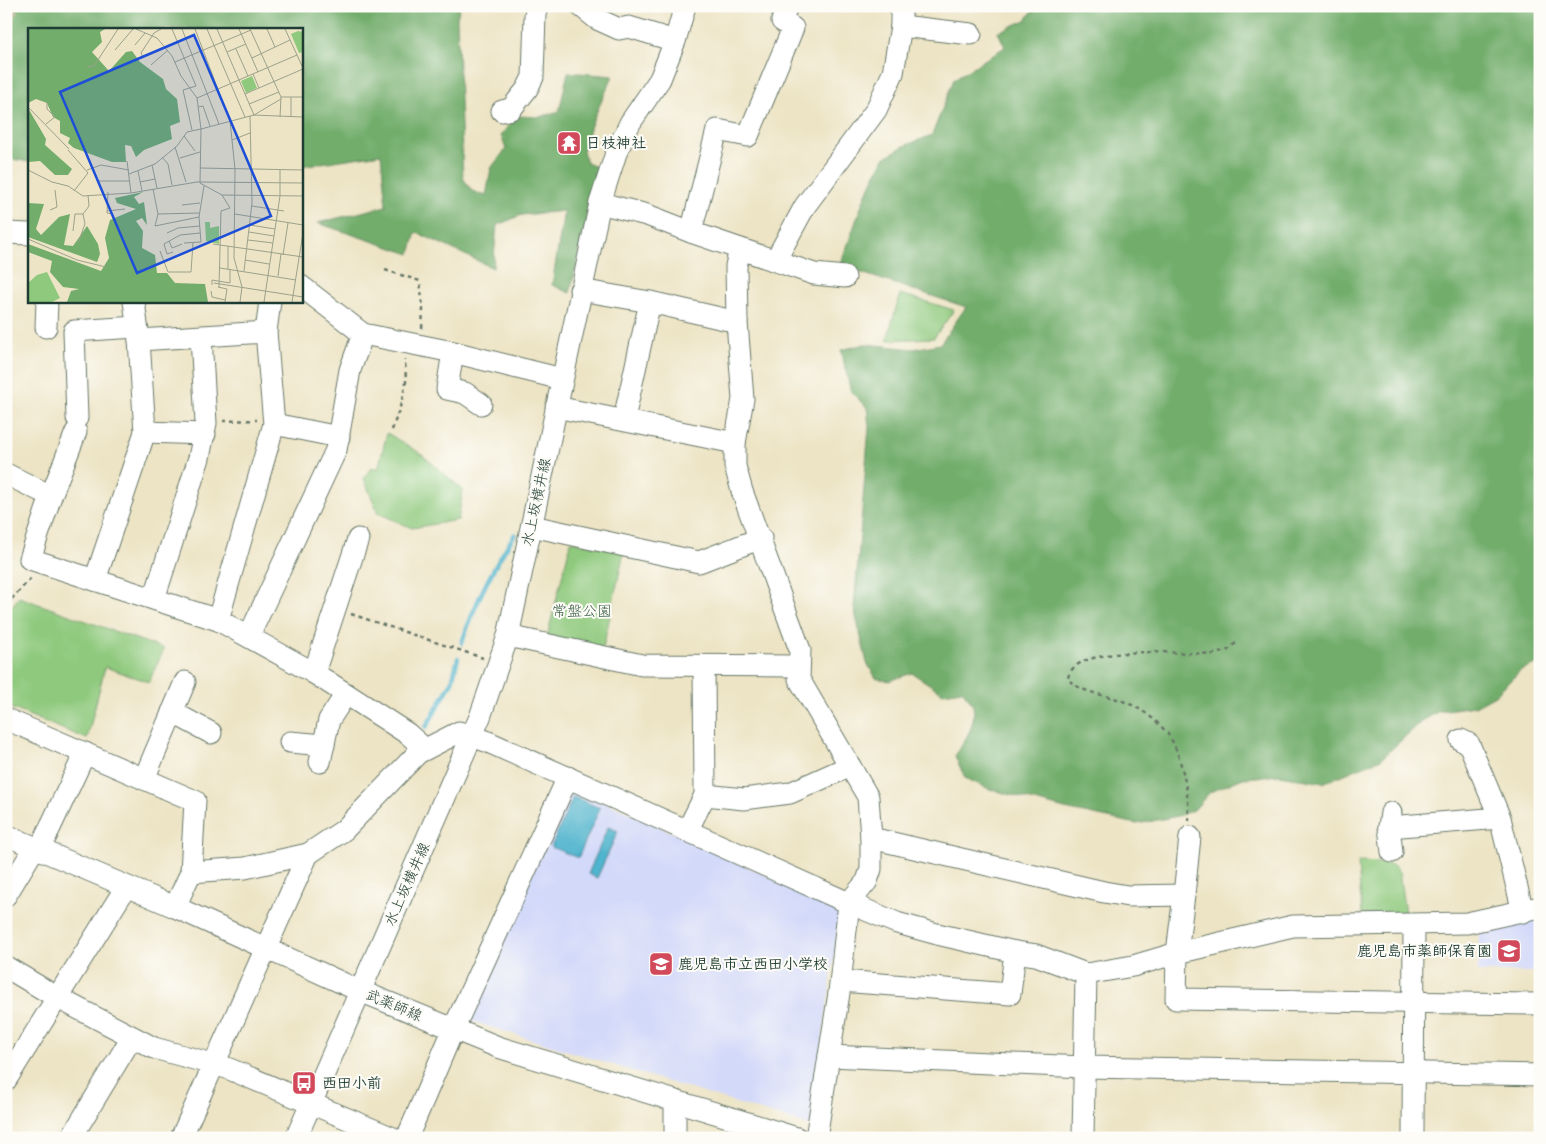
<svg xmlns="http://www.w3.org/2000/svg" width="1546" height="1144" viewBox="0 0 1546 1144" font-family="'Shantell Sans','Klee One',sans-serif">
<rect width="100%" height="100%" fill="#fdfcf7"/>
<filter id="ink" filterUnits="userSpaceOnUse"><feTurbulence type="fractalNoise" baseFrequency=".02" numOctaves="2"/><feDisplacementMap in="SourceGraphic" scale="10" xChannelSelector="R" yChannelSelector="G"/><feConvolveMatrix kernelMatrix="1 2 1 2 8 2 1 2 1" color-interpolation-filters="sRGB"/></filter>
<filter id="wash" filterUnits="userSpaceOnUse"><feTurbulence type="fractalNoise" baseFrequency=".0096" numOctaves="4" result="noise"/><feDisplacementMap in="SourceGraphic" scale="20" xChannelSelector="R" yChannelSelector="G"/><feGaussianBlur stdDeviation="1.12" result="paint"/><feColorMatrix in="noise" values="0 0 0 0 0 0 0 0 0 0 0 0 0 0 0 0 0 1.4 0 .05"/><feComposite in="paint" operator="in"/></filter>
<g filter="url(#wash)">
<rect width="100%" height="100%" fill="#ede4c5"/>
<!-- built -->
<g fill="#d3d9f9">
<path d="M572,787L841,909L810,1126L465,1019Z"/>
<path d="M1535,918L1540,921V972H1478L1479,930Z"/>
</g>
<!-- green -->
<g fill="#8ec97d" stroke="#568358">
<path d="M900,294L954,310L934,338L887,340Z"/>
<path d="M387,433L420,453L463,490L458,520L412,528L378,513L364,479L371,467L378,469Z"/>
<path d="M571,541L624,552L603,648L547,637Z"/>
<path d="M19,597L164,649L149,682L105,667L87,739L6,706V614Z"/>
<path d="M1358,862L1384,863L1395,866L1399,872L1405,913L1362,915Z"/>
</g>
<!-- forest -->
<g fill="#72ad6c" stroke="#487550">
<path d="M6,6H460L457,18L463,178L472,191L486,196L491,168L506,149L501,135L516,116L539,117L559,112L568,72L613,76L592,122L583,151L587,163L599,168L570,293L552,285L564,211L522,215L497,225L493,268L416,232L410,254L318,223L386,206L381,154L301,166V29H29V162L6,158Z"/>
<path d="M1036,6H1540V662L1521,670L1495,695L1475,706L1439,711L1422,721L1381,759L1323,783L1280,775L1243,778L1210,792L1194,810L1178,816L1137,824L1065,809L989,789L965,778L955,756C964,742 979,721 972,703C970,699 965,694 962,690L943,693L912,673L889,681L876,678L867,663L854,608L869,427L867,408L851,392L841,350L865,344L914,349L940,344L966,307L840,266L865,196L884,158L904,146L932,135L954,79L1005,47L998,32L1026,20Z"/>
</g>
<!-- water -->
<g fill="#4fb4cd" stroke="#377880">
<path d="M573,797L600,808L578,858L551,847Z"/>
<path d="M608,827L618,831L597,878L588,874Z"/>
</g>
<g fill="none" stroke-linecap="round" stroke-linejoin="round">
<!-- stream -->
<g stroke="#4fb4cd" stroke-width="4.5">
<path d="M462,643C474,605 493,567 515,534"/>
<path d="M426,727L452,682L458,658"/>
</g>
</g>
</g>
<g filter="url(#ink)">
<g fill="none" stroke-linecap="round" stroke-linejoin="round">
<!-- minor-tunnel -->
<path stroke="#c4c3a8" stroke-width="21" stroke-dasharray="21 11" stroke-linecap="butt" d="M6,10L9,6"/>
<defs>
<g id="minor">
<path d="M581,6L597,19L619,29L629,27L675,41"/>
<path d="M901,26L971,34"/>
<path d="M502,111L511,109L527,89L533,77L535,15L537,6"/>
<path d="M600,203L647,215L691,232L814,274L845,277"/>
<path d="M691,232L717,130L748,136L793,28L782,21L787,6"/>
<path d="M6,233L29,234"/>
<path d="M740,249L736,266L737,322L743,399L735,443V466L742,491L800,650L799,679L868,797L871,838V869L867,881L849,903L897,923L937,934L1015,952L1036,955L1086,974L1133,966L1177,953L1293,926L1467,923L1540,907"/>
<path d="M775,261L805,206L876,110L893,73L901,26V6"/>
<path d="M301,286L363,334L453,352L562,379"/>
<path d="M580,290L650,302L737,322"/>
<path d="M46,327L47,301"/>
<path d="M139,340L266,332"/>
<path d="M453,352L447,389L465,393L481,404"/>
<path d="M556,407L735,443"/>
<path d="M77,418L74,331L136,327"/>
<path d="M624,419L650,302"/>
<path d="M274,424L339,437"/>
<path d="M76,432L51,496L30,559L218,620L314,673L408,734L425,749"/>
<path d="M145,432L205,434"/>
<path d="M6,474L51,496"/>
<path d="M532,526L699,562L761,538"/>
<path d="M95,580L145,432L139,340L134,301"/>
<path d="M154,599L199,458L206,423L201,337"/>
<path d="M218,620L274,424L266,332L270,301"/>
<path d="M249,636L336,450L350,370L363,334"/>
<path d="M508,636L642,665L799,666"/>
<path d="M314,673L358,539"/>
<path d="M172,712L211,733"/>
<path d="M6,719L195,801L191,872L175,907"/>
<path d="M1461,740L1469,744L1500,818L1523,912"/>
<path d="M290,742L324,745"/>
<path d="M320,762L329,720L346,694"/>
<path d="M144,779L185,682"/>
<path d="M705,795L744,799L790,793L850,766"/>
<path d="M1391,813L1389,827L1392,852"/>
<path d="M1389,827L1500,818"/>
<path d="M687,831L705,795L704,666"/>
<path d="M6,835L175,907L360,991L498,1047L797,1138"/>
<path d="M871,838L1104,892L1128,896L1184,895L1177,953L1176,999L1540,1004"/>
<path d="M40,849L85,753"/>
<path d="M191,872L245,868L308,854L344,830L418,753L459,732L486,741L849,903L839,993L816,1138"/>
<path d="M6,895L35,847"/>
<path d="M1184,895L1190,837"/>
<path d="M6,967L58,998L154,1048L227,1068L393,1138"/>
<path d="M841,981L1010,994L1015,952"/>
<path d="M829,1056L1084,1067L1540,1075"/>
<path d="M6,1080L126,887"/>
<path d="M71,1138L132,1037"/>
<path d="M181,1138L308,854"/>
<path d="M296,1138L480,717L508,636L600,203L616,153L630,123L660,79L675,41L685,6"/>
<path d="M407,1138L453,1030L568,777"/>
<path d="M675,1138V1101"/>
<path d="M1083,1138L1086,974"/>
<path d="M1413,1138L1414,925"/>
</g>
</defs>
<!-- minor casing -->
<use href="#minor" stroke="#677767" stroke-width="23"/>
<!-- path -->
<g stroke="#677767" stroke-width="2.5" stroke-dasharray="4 4" stroke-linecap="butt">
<path d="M385,270L420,281L423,309L422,329"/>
<path d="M223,421L257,420"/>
<path d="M392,430L401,404L406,382L405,359"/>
<path d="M6,605L32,577"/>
<path d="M351,614L483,658"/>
<path d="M1189,821C1189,797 1182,752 1167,733C1154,717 1136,705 1117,699C1100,694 1080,692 1068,679C1071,642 1189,654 1216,654L1228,650L1237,642"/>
</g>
<!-- minor -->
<use href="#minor" stroke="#fff" stroke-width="21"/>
</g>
</g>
<!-- icons -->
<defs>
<symbol id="temple-square" viewBox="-11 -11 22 22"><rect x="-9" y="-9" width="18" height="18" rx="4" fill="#d1495b" stroke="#fdfcf7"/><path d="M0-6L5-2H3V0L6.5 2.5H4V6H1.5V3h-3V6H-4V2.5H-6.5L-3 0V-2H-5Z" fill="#fff"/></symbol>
<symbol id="school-square" viewBox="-11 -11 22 22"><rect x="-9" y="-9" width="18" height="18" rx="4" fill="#d1495b" stroke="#fdfcf7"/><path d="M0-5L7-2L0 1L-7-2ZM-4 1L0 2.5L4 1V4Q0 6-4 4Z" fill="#fff"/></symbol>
<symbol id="bus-square" viewBox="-11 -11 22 22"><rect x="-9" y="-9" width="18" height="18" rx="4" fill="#d1495b" stroke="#fdfcf7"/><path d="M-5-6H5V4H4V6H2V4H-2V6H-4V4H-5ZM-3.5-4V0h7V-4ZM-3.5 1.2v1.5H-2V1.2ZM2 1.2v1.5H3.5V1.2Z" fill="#fff"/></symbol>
</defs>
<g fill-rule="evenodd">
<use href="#temple-square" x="555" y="129" width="28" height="28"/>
<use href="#school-square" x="1495" y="937" width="28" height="28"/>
<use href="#school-square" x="647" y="950" width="28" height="28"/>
<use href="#bus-square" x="290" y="1069" width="28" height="28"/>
</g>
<g text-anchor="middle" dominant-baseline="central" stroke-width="4" stroke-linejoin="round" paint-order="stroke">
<!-- poi labels -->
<g font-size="15" font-weight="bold" fill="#1f3d34" stroke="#fdfcf7" text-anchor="start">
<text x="586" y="143">日枝神社</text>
<text x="1492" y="951" text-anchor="end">鹿児島市薬師保育園</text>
<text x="678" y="964">鹿児島市立西田小学校</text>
<text x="322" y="1083">西田小前</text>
</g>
<!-- street labels -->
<g font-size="15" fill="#1f3d34" stroke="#fdfcf7">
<text transform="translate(536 502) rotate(-78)">水上坂横井線</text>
<text transform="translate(407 884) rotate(-66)">水上坂横井線</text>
<text transform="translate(394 1005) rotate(23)">武薬師線</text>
</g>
<!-- park labels -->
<g font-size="15" fill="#3b6046" stroke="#fdfcf7">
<text x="582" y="611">常盤公園</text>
</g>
</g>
<!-- overview -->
<g transform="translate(28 28)">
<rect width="275" height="275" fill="#ede4c5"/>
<path d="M270,3L275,4V24L271,25L263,6ZM224,48L229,60L218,65L213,53ZM177,194H182V200L191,198V216L178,213ZM19,244L32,270L24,274H0V255L9,247Z" fill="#8ec97d"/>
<path d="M0,1H77L72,4L74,14L64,24L81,43L98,24L104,23L112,34L135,51L138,61L149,71L152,94L142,98L144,111L116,122L108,129L103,118L97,117L98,134H84L46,120L40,115L42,110L32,105V93L25,89L19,75L8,71L0,75ZM0,80L18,111L17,117L44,141L40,147H27L12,133L0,134ZM115,164L106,169L111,176L116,174L119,197L114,190L108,193L115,203L114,220L127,227L129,245H139L147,255L177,256L180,274H39L43,263L51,261L35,259L22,244L24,233L0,224V216L73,243L81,230L77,210L82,192L108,181L89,175L87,170ZM0,175L16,176L8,201L13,207L31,189L42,186L36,217L45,218L59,198L70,216L72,226L69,234L0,209Z" fill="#72ad6c"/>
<path fill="none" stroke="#9ba18b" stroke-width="1" d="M144,1L168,58L155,62L164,102M154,1L191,96M167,1L202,93L207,141L206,230L214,259L212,274M179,1L217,89M189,1L226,87M211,1L230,44M222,1L253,69L252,89M239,1L247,19M257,1L275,40M107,17L117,5M208,21L220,48M87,22L105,1M199,24L218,16M115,29L113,25L126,5L133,1M224,30L262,12M147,34L223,2M123,37L140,22M59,39L66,38L90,1M225,46L231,60M217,66L275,41M253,69H275M263,69V89M169,70L269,27M221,76L251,64M0,79L41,121M170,79L175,78L182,98M225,87L275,89M18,96L27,89L19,81V75M156,108L167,123M204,112L222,105M147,119L158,154M40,122L60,145L46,163M134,129L140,136L144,157M152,130L172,124M99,133L103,165M124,137L129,160M172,140L275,142M0,142L24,154L40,158L55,168L103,165L169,154L275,155M59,142L73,137L101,142M110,143L114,163M101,146L127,136L149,118L159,104L173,101L169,70L153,48L144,28L129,10L108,1M70,153H102M112,154L127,151M125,161L130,186L127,198L171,189M80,164L79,185L85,186M194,167L275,168M154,177L172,175M224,178L256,183M202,180L194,167L172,155L173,101L226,87L253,71M22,182L29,179L27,162M79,183L97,181M130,186L171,185M207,186L275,197M222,197L247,201M45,203L47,186H55M221,204L246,208M139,205L150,200L172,198M0,211L49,232L78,239M220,212L245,215M141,213L144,220L154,216M50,215L57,196L55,186L61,178L60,167M156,215L173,214L171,189L176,158M185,216L275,229M200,218V241M132,223L140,244H163L165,215M145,224L139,226L136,216L152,207L172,205M255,227L260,195M217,232L241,236M192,240L268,252M216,243L224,175L222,88M250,248L253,226M186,255L275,269M184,257V252L202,255V241M190,259L199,261L197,274M191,259L193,183L202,180M183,263L184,269L197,272M236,274L252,168V142M264,274L275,205"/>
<path fill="#1d4ed8" fill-opacity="0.15" stroke="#1d4ed8" stroke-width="2.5" d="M166,7L243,188L109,245L32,64Z"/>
<rect width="275" height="275" fill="none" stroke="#1f3d34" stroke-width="2.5"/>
</g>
<!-- margin -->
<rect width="1546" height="1144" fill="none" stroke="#fdfcf7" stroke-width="25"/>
</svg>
